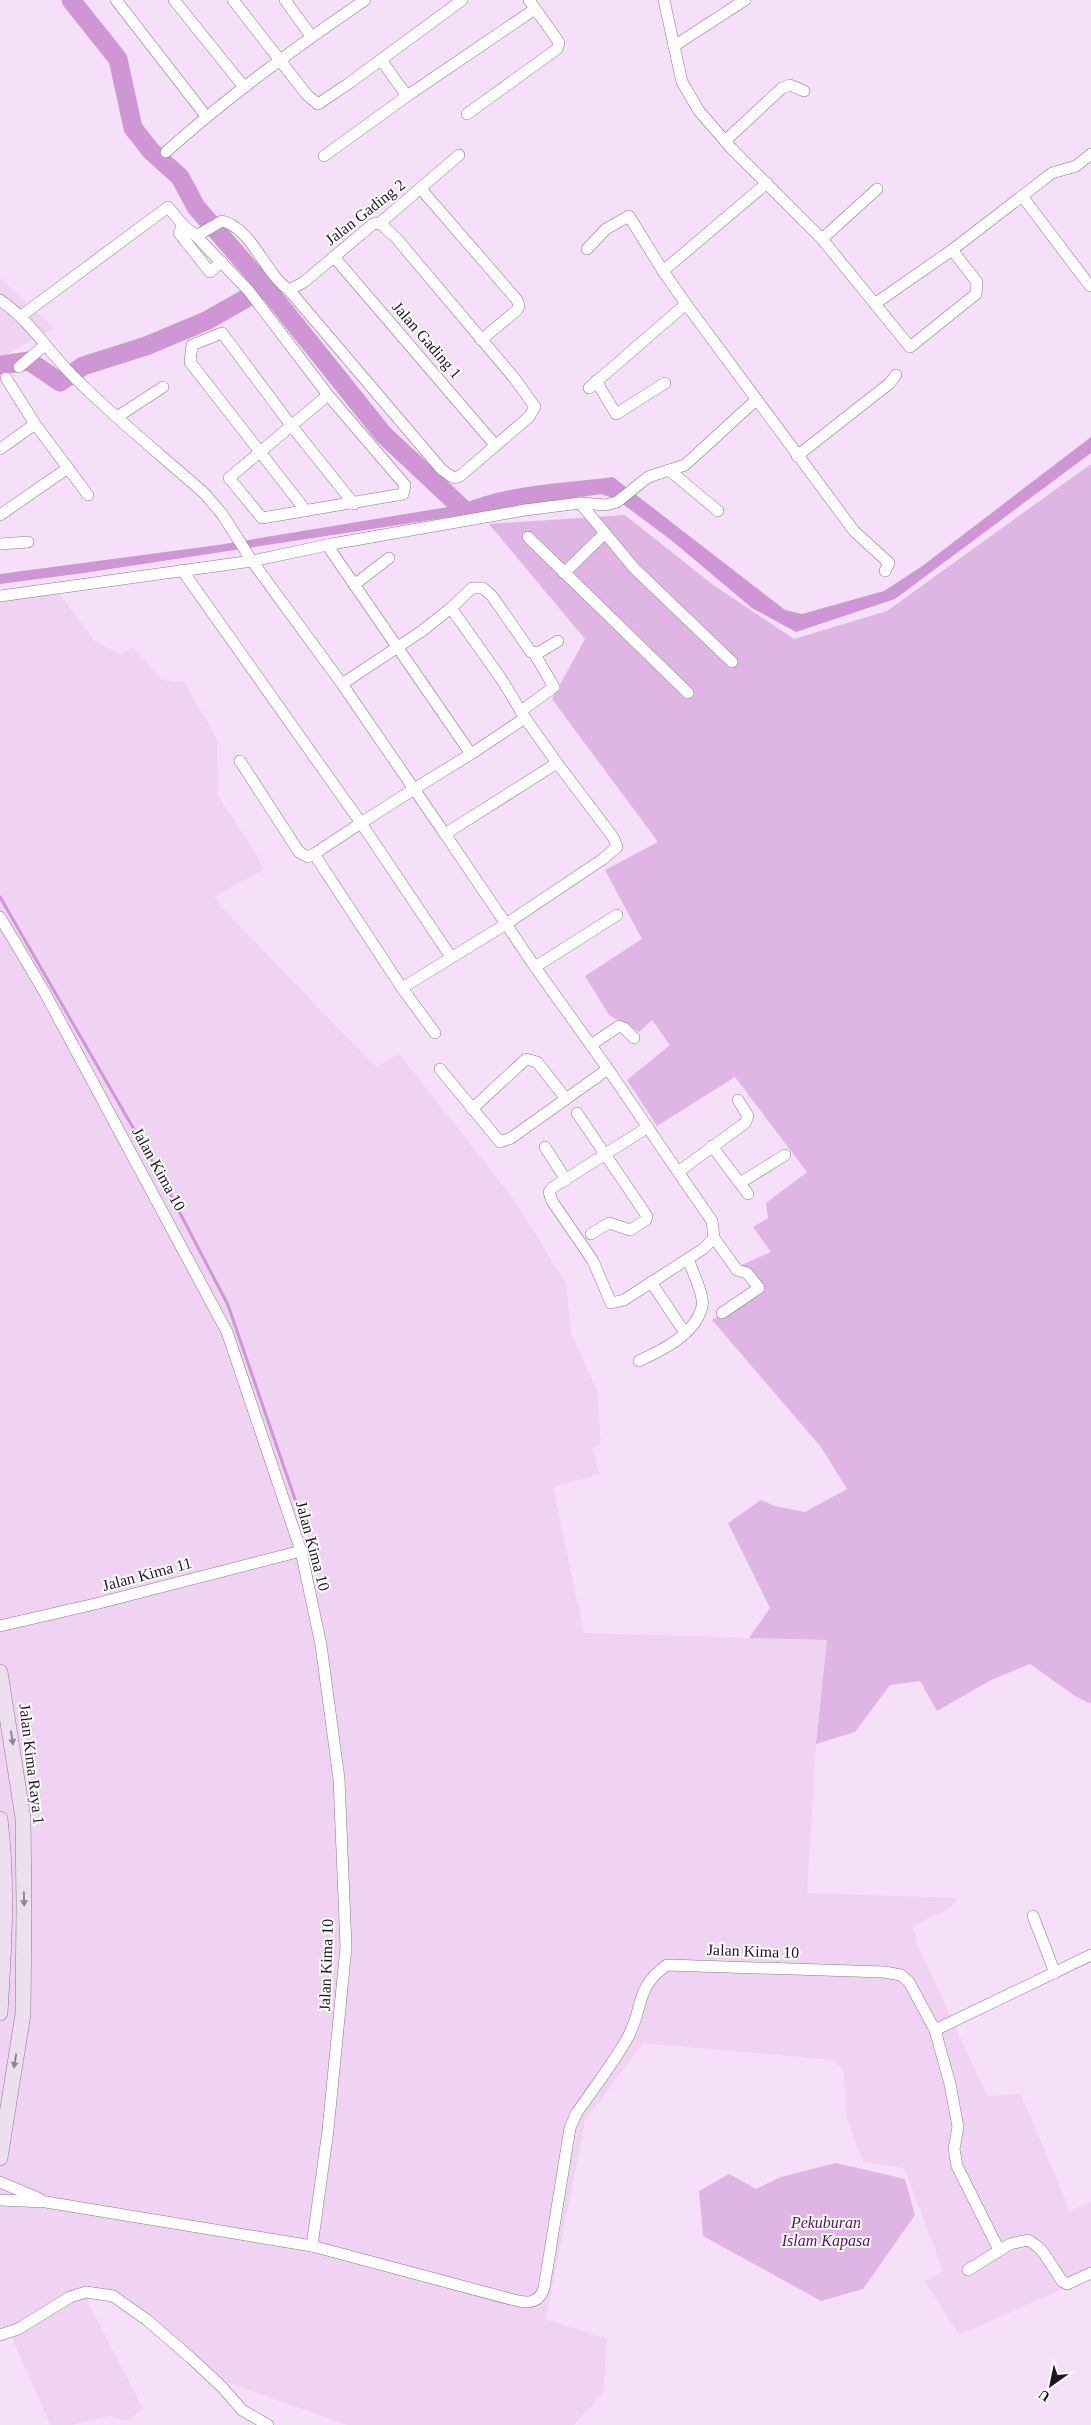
<svg xmlns="http://www.w3.org/2000/svg" width="1091" height="2425" viewBox="0 0 1091 2425" font-family="Georgia,serif">
<rect width="100%" height="100%" fill="#f6dff9"/>
<!-- built -->
<g fill="#f0d3f3">
<path d="M0,278L54,328L0,358Z"/>
<path d="M59,593L94,640L120,655L133,647L162,680L184,682L217,739L218,795L258,857L263,870L215,896L220,906L376,1067L399,1054L510,1194L566,1283L571,1333L597,1391L601,1444L592,1448L600,1474L553,1487L584,1633L827,1640L816,1744L807,1893L958,1898L949,1909L913,1926L917,1943L987,2096L1021,2094L1070,2211L1091,2202V2276L959,2335L925,2282L943,2271L904,2168L863,2162L847,2119L844,2072L834,2060L643,2043L585,2121L546,2319L607,2339L603,2393L574,2425H347L227,2382L128,2297L101,2288L87,2300L143,2409L126,2421L109,2416L72,2425H51L49,2422L7,2327L0,2329V600Z"/>
</g>
<!-- green -->
<g fill="#deb5e3">
<path d="M1091,464V1704L1075,1696L1030,1664L991,1680L937,1711L920,1681L890,1685L855,1732L816,1744L827,1640L749,1638L770,1608L728,1523L761,1500L775,1506L805,1512L847,1489L821,1447L712,1320L758,1291L737,1267L771,1252L753,1227L768,1218L766,1203L807,1172L735,1077L657,1126L627,1080L670,1045L652,1020L639,1032L609,1015L585,976L642,939L605,870L658,842L552,699L585,639L489,524L625,515L712,584L794,639L887,611Z"/>
<path d="M836,2163L905,2179L915,2215L863,2289L821,2301L703,2236L699,2191L729,2174L756,2189L781,2177Z"/>
</g>
<!-- water -->
<path fill="#ce96d5" d="M1091,437V453L895,599L796,632L752,608L671,540L616,499L601,494L84,573L0,584V574L218,545L460,505C509,484 562,484 613,477L785,610L802,614L884,591L921,567Z"/>
<g fill="none" stroke-linecap="round" stroke-linejoin="round">
<!-- stream -->
<path stroke="#ce96d5" stroke-width="3" d="M0,897L158,1171L228,1305L295,1499"/>
<!-- river -->
<g stroke="#ce96d5" stroke-width="19">
<path d="M71,0L118,59L133,128L151,151L180,177L196,207L263,284L383,434L463,509"/>
<path d="M0,365L29,361L60,382L83,366L146,346L206,321L266,287"/>
</g>
<defs>
<g id="minor">
<path d="M116,0L206,116"/>
<path d="M174,0L244,87"/>
<path d="M233,0L307,95L318,104L348,84L462,0"/>
<path d="M285,0L311,36"/>
<path d="M664,0L682,82L699,111L732,149L822,239L910,347L976,294L977,282L952,250"/>
<path d="M674,46L745,0"/>
<path d="M407,96L535,9"/>
<path d="M467,114L557,49L559,43L556,38L529,0"/>
<path d="M725,141L782,88L790,85L804,91"/>
<path d="M166,152C228,96 296,47 365,0"/>
<path d="M324,156L407,96L381,60"/>
<path d="M421,189L517,300L519,306L517,310L481,340"/>
<path d="M1022,196L1090,286"/>
<path d="M183,225L179,233L210,272L222,262"/>
<path d="M196,236L248,290L328,395L405,485L403,494L262,518L229,478L328,395"/>
<path d="M822,239L877,189"/>
<path d="M587,249L606,229L629,216L663,271"/>
<path d="M334,257L495,445"/>
<path d="M289,290L304,282L373,224L380,223L459,155"/>
<path d="M0,300C30,320 50,354 76,379C116,419 161,455 204,493L222,514L252,561L342,684L422,631L451,608L502,680L525,718L557,763L445,834L414,789L471,754"/>
<path d="M876,303L952,250L1052,173L1076,166L1091,154"/>
<path d="M686,304L663,271L767,183"/>
<path d="M21,316L168,207L183,225L196,236L222,221C252,228 265,274 289,290L442,470L454,478L460,476L529,417L535,407L515,379L397,239L380,223"/>
<path d="M19,367L44,346"/>
<path d="M6,378L35,424L88,495"/>
<path d="M596,381L616,414L665,383"/>
<path d="M589,388L686,304L854,531L889,563L885,571"/>
<path d="M117,417L163,387"/>
<path d="M0,449L35,424"/>
<path d="M797,456L890,383L896,375"/>
<path d="M669,470L718,511"/>
<path d="M580,503L634,568L732,662"/>
<path d="M306,511L190,362L192,345L222,333L290,424L354,504"/>
<path d="M0,515L68,468"/>
<path d="M528,537L688,693"/>
<path d="M0,544L28,542"/>
<path d="M327,545L471,754L525,718"/>
<path d="M182,570L361,823L414,789L342,684"/>
<path d="M564,573L605,533"/>
<path d="M354,585L389,558"/>
<path d="M0,596L252,561L332,544L525,510L580,503L606,505L617,502L648,477L685,465L756,400"/>
<path d="M451,608L472,588H483L492,596L531,652L538,653L558,641"/>
<path d="M521,711L554,687L534,653"/>
<path d="M240,761L299,852L308,857L314,854"/>
<path d="M445,834L506,924L603,859L617,847L613,837L557,763"/>
<path d="M0,917L45,993L227,1332L301,1551L321,1645L339,1779L346,1947L328,2130L312,2246"/>
<path d="M451,957L361,823L314,854L402,988L506,924L535,967L617,915"/>
<path d="M535,967L608,1069L678,1172L745,1123L748,1116L738,1100"/>
<path d="M402,988L435,1033"/>
<path d="M591,1045L619,1026L624,1028L634,1038"/>
<path d="M440,1069L500,1142L511,1138L608,1069"/>
<path d="M472,1109L526,1059L537,1062L566,1099"/>
<path d="M577,1113L647,1216L646,1220L630,1230L609,1223L591,1234"/>
<path d="M648,1127L552,1188L549,1192L552,1201L593,1261L611,1303L624,1300L703,1249L714,1238L712,1221L678,1172"/>
<path d="M712,1146L748,1194"/>
<path d="M545,1147L566,1180"/>
<path d="M740,1183L785,1155"/>
<path d="M714,1238L737,1270L747,1273L759,1288L722,1313"/>
<path d="M651,1282L685,1333"/>
<path d="M639,1361C662,1350 695,1335 702,1307C705,1297 692,1270 688,1259"/>
<path d="M0,1626L95,1604L301,1551"/>
<path d="M1033,1916L1055,1973"/>
<path d="M935,2030L1091,1955"/>
<path d="M0,2182L40,2199"/>
<path d="M0,2200L46,2202L312,2246L514,2300C528,2304 539,2303 544,2288L570,2128L576,2114C593,2089 613,2064 628,2037C644,2007 635,1987 667,1965L884,1972L901,1975L909,1982L935,2030L950,2084L958,2127L954,2149L957,2166L999,2250"/>
<path d="M968,2270L1010,2244L1028,2240L1037,2246L1043,2252L1062,2281L1067,2284L1091,2273"/>
<path d="M0,2335L18,2329L70,2297L86,2292L113,2296L147,2320L191,2358L222,2387L242,2410L268,2425"/>
</g>
<g id="secondary">
<path d="M0,1672L23,1818L24,1906L23,2014L0,2158"/>
<path d="M0,1819C8,1884 4,1948 0,2013"/>
</g>
</defs>
<!-- minor casing -->
<use href="#minor" stroke="#8b778e" stroke-width="12"/>
<!-- secondary casing -->
<use href="#secondary" stroke="#8b778e" stroke-width="16"/>
<!-- minor -->
<use href="#minor" stroke="#fff" stroke-width="11"/>
<!-- secondary -->
<use href="#secondary" stroke="#eedff0" stroke-width="15"/>
</g>
<!-- one-way arrows -->
<defs><path id="oneway-solid" d="M-6-.8H1V-3.2L6.5 0L1 3.2V.8H-6Z" transform="scale(1.25)"/></defs>
<g fill="#908592">
<use href="#oneway-solid" transform="translate(12 1738) rotate(81)"/>
<use href="#oneway-solid" transform="translate(24 1899) rotate(89)"/>
<use href="#oneway-solid" transform="translate(15 2061) rotate(100)"/>
</g>
<g text-anchor="middle" dominant-baseline="central" stroke-width="4" stroke-linejoin="round" paint-order="stroke">
<!-- street labels -->
<g font-size="16" fill="#1e161f" stroke="#fff">
<text transform="translate(365 212) rotate(-38)">Jalan Gading 2</text>
<text transform="translate(427 340) rotate(49)">Jalan Gading 1</text>
<text transform="translate(159 1169) rotate(61)">Jalan Kima 10</text>
<text transform="translate(313 1546) rotate(75)">Jalan Kima 10</text>
<text transform="translate(147 1574) rotate(-15)">Jalan Kima 11</text>
<text transform="translate(32 1764) rotate(83)">Jalan Kima Raya 1</text>
<text transform="translate(753 1951) rotate(2)">Jalan Kima 10</text>
<text transform="translate(326 1965) rotate(-88)">Jalan Kima 10</text>
</g>
<!-- park labels -->
<g font-size="16" font-style="italic" fill="#55115e" stroke="#fff">
<text x="826" y="2222">Pekuburan<tspan x="826" dy="18">Islam Kapasa</tspan></text>
</g>
</g>
<!-- north arrow -->
<g transform="translate(1051 2385) rotate(213)" stroke="#ffffff" stroke-width="4" paint-order="stroke">
<path d="M0-4L9 19L0 12L-9 19Z" fill="#1e161f"/>
<text y="-8" font-size="14" font-weight="bold" text-anchor="middle" fill="#1e161f">U</text>
</g>
</svg>
